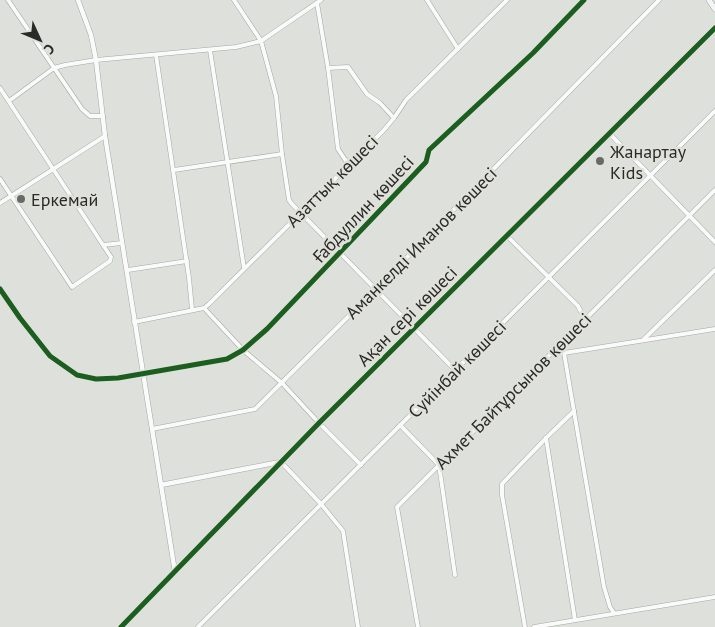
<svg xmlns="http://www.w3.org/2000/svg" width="715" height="627" viewBox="0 0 715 627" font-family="'PT Sans',sans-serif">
<rect width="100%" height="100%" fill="#dee0db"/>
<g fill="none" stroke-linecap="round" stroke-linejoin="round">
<defs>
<g id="minor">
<path d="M8,0L82,109L90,116H103"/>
<path d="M234,0L261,41L276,96L282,154L289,200L292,204L455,370"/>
<path d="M427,0L458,49"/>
<path d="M317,3L328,68L338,149L348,164"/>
<path d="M210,50L244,268"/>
<path d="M156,55L189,278L192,309"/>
<path d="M328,68L348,67L367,94L380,103L394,118"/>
<path d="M0,88L103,245L122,243"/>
<path d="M9,101L54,68L65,65L96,60L236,47L261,41L321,0"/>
<path d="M610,134L715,242"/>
<path d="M174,170L282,154"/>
<path d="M0,179L72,287L110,261L111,257L103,245"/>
<path d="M0,203L105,136"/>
<path d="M507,236L578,306L585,320"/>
<path d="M128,270L187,261"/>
<path d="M0,289L20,318L50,356L77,375L96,379L118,378L227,359L243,350L267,329L426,162L429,150L533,53L584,0"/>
<path d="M204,308L243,350L282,383L319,423L361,465"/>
<path d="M134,322L204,308L209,304L384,130L394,118L406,100L507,0"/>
<path d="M644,339L715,270"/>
<path d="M560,345L564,353L715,329"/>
<path d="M564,353L604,587L610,607L614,613"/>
<path d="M400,425L439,465L455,575"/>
<path d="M152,429L255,409L376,289L659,0"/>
<path d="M546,438L575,620"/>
<path d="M281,462L321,504L343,531L358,627"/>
<path d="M121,627L175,572"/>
<path d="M198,627L715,111"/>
<path d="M418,627L397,507L715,190"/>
<path d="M525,627L502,495V484L546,438L574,411"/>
<path d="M534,627L715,597"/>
</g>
<g id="tertiary">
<path d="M78,0L91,35L96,60L105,136L175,572"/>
<path d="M161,485L280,462"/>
<path d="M175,572L319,423L715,28"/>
</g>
<path id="secondary" d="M709,0L715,9"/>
</defs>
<!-- minor casing -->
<use href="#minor" stroke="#a5a7a3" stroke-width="5"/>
<!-- tertiary casing -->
<use href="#tertiary" stroke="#a5a7a3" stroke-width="5.5"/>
<!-- secondary casing -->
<use href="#secondary" stroke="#a5a7a3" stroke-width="6"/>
<!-- minor -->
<use href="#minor" stroke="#fafafa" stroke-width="4"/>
<!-- tertiary -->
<use href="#tertiary" stroke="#fafafa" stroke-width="4.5"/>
<!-- secondary -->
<use href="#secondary" stroke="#f3f4f5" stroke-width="5"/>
<defs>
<g id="cycleway">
<path d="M0,289L20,318L50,356L77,375L96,379L118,378L227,359L243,350L267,329L426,162L429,150L533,53L584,0"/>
<path d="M121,627L319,423L715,28"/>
</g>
</defs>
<!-- cycleway casing -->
<use href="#cycleway" stroke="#dfe1da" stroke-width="8"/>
<!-- cycleway -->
<use href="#cycleway" stroke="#1b5e20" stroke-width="5"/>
</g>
<!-- markers -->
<g fill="#696a67" stroke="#dfe1da" stroke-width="2">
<circle cx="600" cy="161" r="5"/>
<circle cx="21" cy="199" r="5"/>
</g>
<g text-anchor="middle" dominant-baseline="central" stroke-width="5" stroke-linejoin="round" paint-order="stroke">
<!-- poi labels -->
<g font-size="18" fill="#2a2b28" stroke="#dfe1da" text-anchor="start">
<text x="610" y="151">Жанартау<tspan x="610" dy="21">Kids</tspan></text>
<text x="31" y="199">Еркемай</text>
</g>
<!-- street labels -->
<g font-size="18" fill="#2a2b28" stroke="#dfe1da">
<text transform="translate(332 181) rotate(-45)">Азаттық көшесі</text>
<text transform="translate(363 209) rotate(-47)">Ғабдуллин көшесі</text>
<text transform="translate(421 243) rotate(-45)">Аманкелді Иманов көшесі</text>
<text transform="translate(407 316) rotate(-45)">Ақан сері көшесі</text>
<text transform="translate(457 369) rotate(-45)">Суйінбай көшесі</text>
<text transform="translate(513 391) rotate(-45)">Ахмет Байтұрсынов көшесі</text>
</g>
</g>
<!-- north arrow -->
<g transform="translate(40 40) rotate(134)" stroke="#dfe1da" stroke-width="4" paint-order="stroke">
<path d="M0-4L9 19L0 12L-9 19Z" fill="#2a2b28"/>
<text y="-8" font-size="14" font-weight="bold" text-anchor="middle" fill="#2a2b28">С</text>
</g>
</svg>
